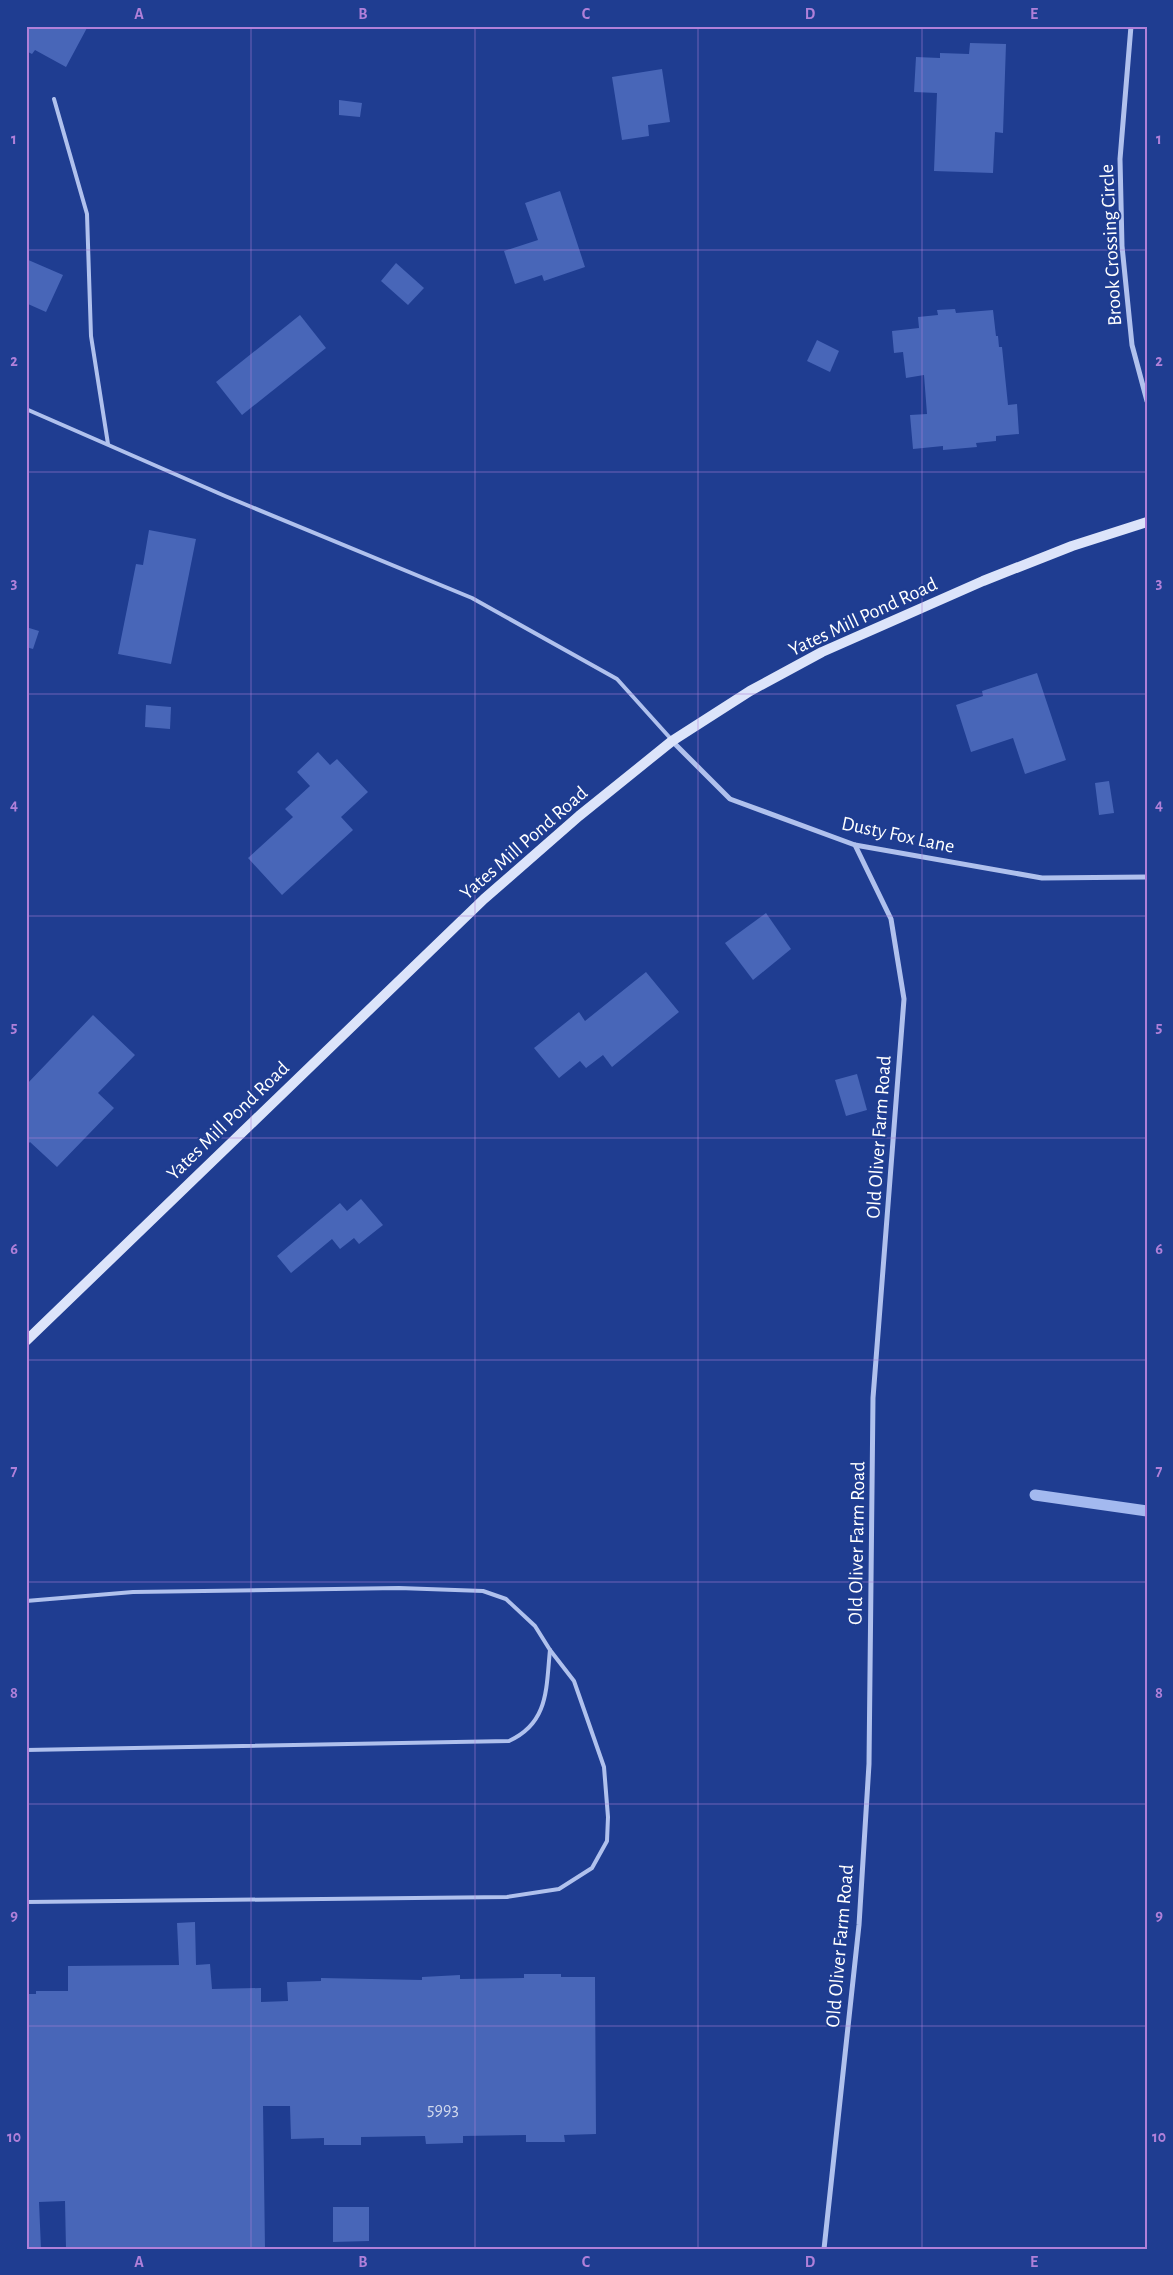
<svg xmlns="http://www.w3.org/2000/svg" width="1173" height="2275" viewBox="0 0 1173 2275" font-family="'Alegreya Sans',sans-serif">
<rect width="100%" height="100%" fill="#1f3d91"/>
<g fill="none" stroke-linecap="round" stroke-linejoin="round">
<!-- stream -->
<path stroke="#a3b9ef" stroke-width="11" d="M1035,1495L1147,1511"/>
</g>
<!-- building -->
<g fill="#4866b8">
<path d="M26,26H88L66,67L35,50L32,54L26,51Z"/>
<path d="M970,43L1006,44L1003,133L995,132L993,173L934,171L937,93L914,92L916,57L940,58V53L969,54Z"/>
<path d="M662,69L670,122L648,125L649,136L622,140L612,77Z"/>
<path d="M339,100L362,103L360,117L339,115Z"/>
<path d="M560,191L585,267L544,281L542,275L515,284L504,251L538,240L525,203Z"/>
<path d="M26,259L63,275L46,312L28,304L26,307Z"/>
<path d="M396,263L424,288L408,305L381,281Z"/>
<path d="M955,309L956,313L993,310L996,336H998L999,347H1002L1008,405L1017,404L1019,434L996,436V441L976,443L977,447L943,450V446L913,449L910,415L927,414L924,375L906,378L903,352L894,353L892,331L919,328L918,317L938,315L937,310Z"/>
<path d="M300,315L326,348L242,415L216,382Z"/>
<path d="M817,340L839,351L830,372L807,361Z"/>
<path d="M149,530L196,539L171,664L118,654L136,564L143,565Z"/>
<path d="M26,627L39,631L33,649L26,647Z"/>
<path d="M1037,673L1066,760L1025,774L1013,738L971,752L956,705L983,696L982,691Z"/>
<path d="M146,705L171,707L170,729L145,727Z"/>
<path d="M318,752L330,765L337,759L368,792L341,817L353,830L282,895L248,858L293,817L285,809L310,786L297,772Z"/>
<path d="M1109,781L1114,813L1099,815L1095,783Z"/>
<path d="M766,913L791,949L753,980L725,943Z"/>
<path d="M646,972L679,1012L612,1067L603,1055L586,1068L580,1061L559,1078L534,1048L579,1012L585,1021Z"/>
<path d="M93,1015L135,1055L98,1093L114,1108L57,1167L30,1142L26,1146V1085Z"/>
<path d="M857,1074L867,1110L846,1116L835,1080Z"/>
<path d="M361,1199L383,1225L359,1244L354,1238L340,1249L332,1239L291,1273L277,1256L340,1203L347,1211Z"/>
<path d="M195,1922L196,1965L210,1964L212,1989L261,1988V2002L288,2001L287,1982L321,1981V1978L422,1980V1977L460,1975V1979L524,1978V1974H561V1977H595L596,2134L564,2135L565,2142H526V2135L463,2136V2143L426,2144L425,2136L361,2137V2145H324V2138L291,2139L290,2106H263L265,2249H66L65,2201L39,2202L41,2249H26V1994H36V1991H68V1966L179,1965L177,1923Z"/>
<path d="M333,2207H369V2241L333,2242Z"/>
</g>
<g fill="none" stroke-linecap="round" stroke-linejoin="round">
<!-- lane -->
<g stroke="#b0c1ed" stroke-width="4">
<path d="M54,99L87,214L91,336L108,444"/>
<path d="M26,409L225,496L472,598L617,679L671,739"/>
<path d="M26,1601L133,1592L399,1588L483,1591L506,1599L535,1626L550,1650L574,1681L604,1767L608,1817L607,1841L592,1868L559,1889L507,1897L26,1902"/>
<path d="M26,1750L509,1741C549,1723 546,1688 550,1650"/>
</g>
<!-- street -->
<g stroke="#b0c1ed" stroke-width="5">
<path d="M1131,26L1120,159L1122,246L1132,345L1147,401"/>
<path d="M672,741L730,799L855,845L1042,878L1147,877"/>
<path d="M824,2249L859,1925L869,1764L873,1398L904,999L891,919L855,845"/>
</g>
<!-- secondary -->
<path stroke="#dce4fa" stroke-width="10" d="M26,1341L484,899L579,816L672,741L750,691L822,652L983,581L1072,546L1147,522"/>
</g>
<!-- grid -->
<path fill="none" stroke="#b080d9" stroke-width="1" stroke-opacity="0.55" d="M251,26V2249M475,26V2249M698,26V2249M922,26V2249M26,250H1147M26,472H1147M26,694H1147M26,916H1147M26,1138H1147M26,1360H1147M26,1582H1147M26,1804H1147M26,2026H1147"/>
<g text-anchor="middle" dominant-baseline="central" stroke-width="4" stroke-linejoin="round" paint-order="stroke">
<!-- number labels -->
<g font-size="18" fill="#d1d9ed">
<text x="443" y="2110">5993</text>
</g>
<!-- street labels -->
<g font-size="20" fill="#fff" stroke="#1f3d91">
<text transform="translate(1111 245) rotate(-93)">Brook Crossing Circle</text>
<text transform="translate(863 617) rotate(-25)">Yates Mill Pond Road</text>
<text transform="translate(898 835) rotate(12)">Dusty Fox Lane</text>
<text transform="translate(524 843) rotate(-41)">Yates Mill Pond Road</text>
<text transform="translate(228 1121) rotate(-44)">Yates Mill Pond Road</text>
<text transform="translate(879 1137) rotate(-86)">Old Oliver Farm Road</text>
<text transform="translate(857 1543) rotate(-89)">Old Oliver Farm Road</text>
<text transform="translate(840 1946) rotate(-85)">Old Oliver Farm Road</text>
</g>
</g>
<!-- border -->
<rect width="1173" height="2275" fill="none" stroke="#1f3d91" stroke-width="55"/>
<rect x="28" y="28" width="1118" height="2220" fill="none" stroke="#b080d9" stroke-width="2"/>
<g font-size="16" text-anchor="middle" font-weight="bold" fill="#b080d9">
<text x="139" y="19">A</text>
<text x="363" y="19">B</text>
<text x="586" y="19">C</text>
<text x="810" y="19">D</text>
<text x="1034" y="19">E</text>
<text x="14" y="144">1</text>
<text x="1159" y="144">1</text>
<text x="14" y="366">2</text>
<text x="1159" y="366">2</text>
<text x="14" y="588">3</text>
<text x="1159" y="588">3</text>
<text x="14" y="810">4</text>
<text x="1159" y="810">4</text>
<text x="14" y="1032">5</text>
<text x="1159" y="1032">5</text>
<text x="14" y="1254">6</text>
<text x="1159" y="1254">6</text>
<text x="14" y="1476">7</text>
<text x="1159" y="1476">7</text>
<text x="14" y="1698">8</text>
<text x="1159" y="1698">8</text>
<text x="14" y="1920">9</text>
<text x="1159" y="1920">9</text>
<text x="14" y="2142">10</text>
<text x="1159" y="2142">10</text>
<text x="139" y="2267">A</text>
<text x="363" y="2267">B</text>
<text x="586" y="2267">C</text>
<text x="810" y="2267">D</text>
<text x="1034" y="2267">E</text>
</g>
</svg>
